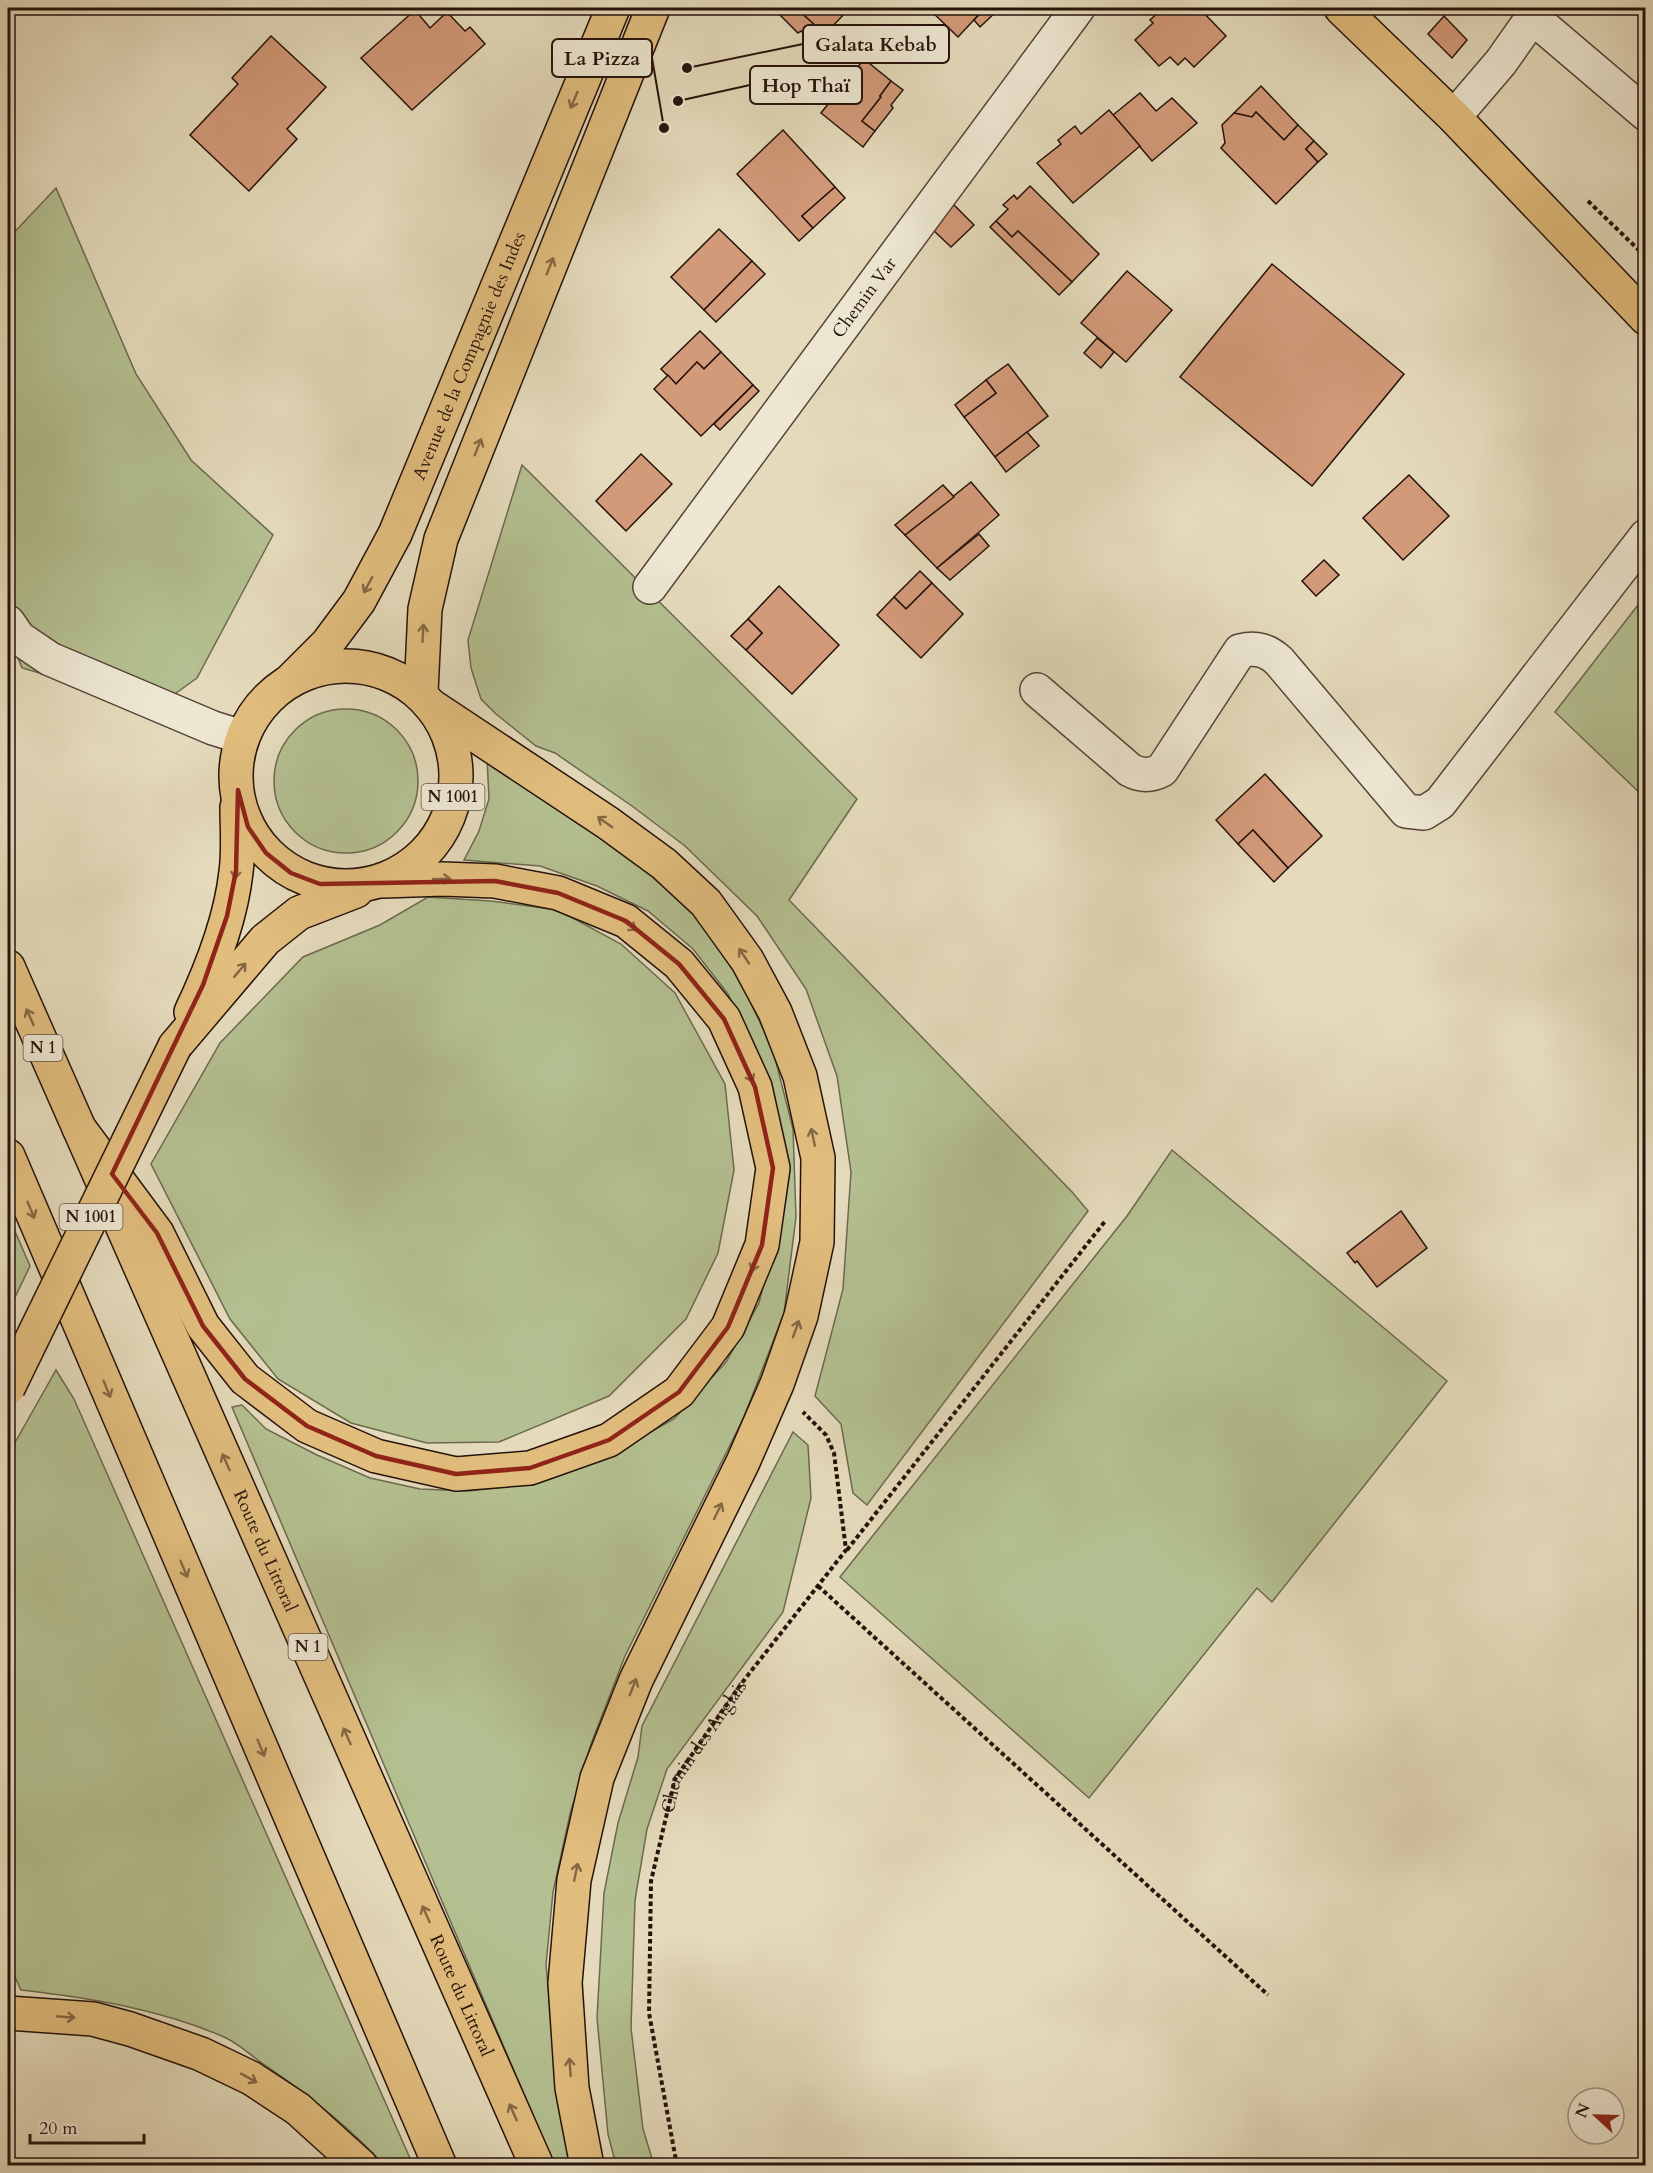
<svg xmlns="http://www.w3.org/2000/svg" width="1653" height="2173" viewBox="0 0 1653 2173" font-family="Cardo,serif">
<rect width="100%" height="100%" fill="#e5dbbc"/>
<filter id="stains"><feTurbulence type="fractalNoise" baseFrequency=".00333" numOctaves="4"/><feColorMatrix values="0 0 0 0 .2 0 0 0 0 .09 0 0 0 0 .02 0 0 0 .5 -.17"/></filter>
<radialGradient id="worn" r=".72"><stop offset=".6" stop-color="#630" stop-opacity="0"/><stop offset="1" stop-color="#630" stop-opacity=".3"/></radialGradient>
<!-- green -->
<g fill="#b4c091" stroke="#6c694e" stroke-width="1.5">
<path d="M56,188L136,374L191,460L273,535L197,678L169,698L135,701L22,668L8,633V239Z"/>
<path d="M522,465L857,799L789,900L1073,1193L1088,1211L867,1505L853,1493L841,1424L815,1396L843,1289L851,1172L837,1076L806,989L757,916L685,846L632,806L555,753L536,746L496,714L481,699L471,668L468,640Z"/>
<path d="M1645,596V798L1555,712Z"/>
<circle cx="346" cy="781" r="72"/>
<path d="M487,758L641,865L693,911L741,982L773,1050L793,1129L796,1217L784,1313L744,1417L625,1656L591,1744L570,1814L553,1892L546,1965L560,2113L573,2165H554L232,1407L242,1405L266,1429L317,1455L370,1478L420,1489L469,1491L528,1484L599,1461L674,1419L726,1362L759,1303L780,1219L757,1057L728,994L693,949L648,911L597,886L540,866L464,860L479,831L489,799Z"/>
<path d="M428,897L491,901L558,910L621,944L675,993L725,1084L734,1170L718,1253L686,1319L609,1396L499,1442L427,1443L351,1423L278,1379L230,1319L151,1164L220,1043L303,957L380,925Z"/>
<path d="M1172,1150L1447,1381L1272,1602L1257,1588L1089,1798L840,1577L1127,1216Z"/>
<path d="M8,1215L30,1266L8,1312Z"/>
<path d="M56,1370L74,1399L413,2165H384C349,2126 306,2093 262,2063C250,2055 238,2043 224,2037C160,2009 90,1998 21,1990L8,1962V1455Z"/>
<path d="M793,1432L808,1445L811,1498L783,1612L667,1769L647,1829L635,1900L631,2028L643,2129L654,2165H616L608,2134L597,2018L604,1893L618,1823L638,1757L642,1726Z"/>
</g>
<!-- building -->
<g fill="#d39a79" stroke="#25120b" stroke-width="1.5">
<path d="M781,8H796L825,34L814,44L801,31L798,33L777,12Z"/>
<path d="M796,8H850L825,34Z"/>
<path d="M928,8H985L958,37Z"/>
<path d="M985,8H1000L980,27L974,20Z"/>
<path d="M1163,8H1199L1226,36L1194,67L1185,58L1178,65L1170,57L1159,66L1135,40L1153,23L1150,20Z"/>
<path d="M415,10L430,28L447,12L465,31L470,27L485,44L412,110L361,58Z"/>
<path d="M1444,16L1467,40L1452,58L1428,34Z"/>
<path d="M271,36L326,87L287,129L297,139L249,191L190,135L238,84L232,78Z"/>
<path d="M864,59L891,81L880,96L881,97L862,121L875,131L863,147L821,113Z"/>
<path d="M891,81L903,90L891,105L893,108L875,131L862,121L881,97L880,96Z"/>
<path d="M1261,86L1298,125L1284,140L1256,112L1252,117L1234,113Z"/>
<path d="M1140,93L1156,111L1172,98L1197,123L1152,161L1113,115Z"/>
<path d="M1109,110L1140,146L1073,203L1037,163L1061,144L1058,140L1075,126L1081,134Z"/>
<path d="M1256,112L1284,140L1298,125L1314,141L1306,149L1318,162L1276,204L1221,148L1225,143L1222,125L1234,113L1252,117Z"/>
<path d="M783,130L835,187L802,216L813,228L799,241L737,174Z"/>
<path d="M1314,141L1327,154L1318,162L1306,149Z"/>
<path d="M1030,186L1099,254L1072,282L1018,231L1012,237L996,221L1008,209L1003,205L1014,195L1017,199Z"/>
<path d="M835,187L845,198L813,228L802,216Z"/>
<path d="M953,204L974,225L951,247L933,230Z"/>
<path d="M996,221L1012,237L1018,231L1072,282L1059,295L990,227Z"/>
<path d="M719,229L752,261L704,310L671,277Z"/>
<path d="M752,261L765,274L716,322L704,310Z"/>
<path d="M1272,264L1404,374L1312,486L1180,377Z"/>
<path d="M1127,271L1172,310L1126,362L1081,323Z"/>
<path d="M700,331L721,352L704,369L697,362L676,384L661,369Z"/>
<path d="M1097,338L1114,352L1101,368L1084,353Z"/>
<path d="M721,352L753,385L701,436L654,389L668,375L676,384L697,362L704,369Z"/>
<path d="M1008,364L1048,416L995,457L964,417L996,393L986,380Z"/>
<path d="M986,380L996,393L964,417L955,405Z"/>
<path d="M753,385L759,391L720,430L714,424Z"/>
<path d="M1027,432L1039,446L1006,472L995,457Z"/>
<path d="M641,454L672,484L626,531L596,501Z"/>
<path d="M1409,475L1449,516L1403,560L1363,518Z"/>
<path d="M971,482L999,515L937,568L905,535Z"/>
<path d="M943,485L954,497L905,535L895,525Z"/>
<path d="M979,534L989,546L950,580L937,568Z"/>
<path d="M1324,560L1339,575L1316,596L1302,581Z"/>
<path d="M920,571L932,583L906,609L894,597Z"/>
<path d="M932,583L963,614L921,658L877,615L894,597L906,609Z"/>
<path d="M779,586L839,645L792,694L746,650L762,633L748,619Z"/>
<path d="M748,619L762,633L746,650L731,636Z"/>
<path d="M1265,774L1322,836L1288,868L1253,830L1238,844L1216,820Z"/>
<path d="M1253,830L1288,868L1274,882L1238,844Z"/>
<path d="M1401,1211L1427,1248L1377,1287L1357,1261L1355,1263L1347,1253Z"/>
</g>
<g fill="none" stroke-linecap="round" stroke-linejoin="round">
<defs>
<g id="minor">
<path d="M1532,17L1646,114"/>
<path d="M1454,117L1501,62L1539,8"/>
<path id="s2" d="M650,587L1078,8"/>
<path d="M8,622L19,638L50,659L213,728L242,737"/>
<path d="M1037,690L1130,770C1141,776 1151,776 1162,770L1240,651C1256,647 1267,650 1279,661L1406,811L1424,813L1440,803L1646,536"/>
</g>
<g id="major">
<path d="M1341,8L1454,117L1646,318"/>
<circle cx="346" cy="776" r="110"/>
<path id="s3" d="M290,681L327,644L359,601L395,534L613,8"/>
<path d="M421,692L425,609L441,539L653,8"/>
<path d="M191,1012C211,970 231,918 236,872C239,851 237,828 237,807"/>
<path d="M175,1046L265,940L299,913L356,891"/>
</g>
<g id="highway">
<path d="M430,705L608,823L664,864L706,903L747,960L775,1012L800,1076L818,1158L817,1242L801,1316L777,1384L743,1462L636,1680L597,1778L574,1880L565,1983L572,2088L587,2166"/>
<path id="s4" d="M8,967L537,2166"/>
<path d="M79,1128L157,1233L203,1326L245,1379L307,1426L376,1456L456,1474L530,1468L609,1440L679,1392L728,1327L762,1245L773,1168L755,1087L724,1019L679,964L626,921L558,893L495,881L443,879L383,881"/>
<path d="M8,1156L440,2166"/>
<path d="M8,2013L93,2019L130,2029L201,2054L251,2078L298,2109L361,2166"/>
</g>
</defs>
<!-- minor casing -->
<use href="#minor" stroke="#554437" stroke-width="36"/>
<!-- major casing -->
<use href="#major" stroke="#25120b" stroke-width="36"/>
<!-- highway casing -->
<use href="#highway" stroke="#25120b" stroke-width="36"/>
<!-- path -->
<g stroke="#25120b" stroke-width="4" stroke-dasharray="4.5 3" stroke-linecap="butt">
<path d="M1588,201L1646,257"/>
<path d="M8,1437L14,1424"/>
<path d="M847,1550L1106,1220"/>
<path d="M818,1586L1268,1995"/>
<path id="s1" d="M677,2166L649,2013L651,1881L675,1779L741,1684L846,1550L834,1453L826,1435L803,1412"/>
</g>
<!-- minor -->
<use href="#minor" stroke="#eee8d3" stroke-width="33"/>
<!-- major -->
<use href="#major" stroke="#e2be7e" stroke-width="33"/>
<!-- highway -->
<use href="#highway" stroke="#e2be7e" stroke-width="33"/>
<defs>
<path id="major-bridge" d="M8,1388L175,1046"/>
</defs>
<!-- major-bridge casing -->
<use href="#major-bridge" stroke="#25120b" stroke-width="36" stroke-linecap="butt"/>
<!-- major-bridge -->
<use href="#major-bridge" stroke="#e2be7e" stroke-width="33"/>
</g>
<!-- one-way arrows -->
<defs><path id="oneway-shaft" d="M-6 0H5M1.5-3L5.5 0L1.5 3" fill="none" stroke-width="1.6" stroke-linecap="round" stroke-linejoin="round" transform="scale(1.5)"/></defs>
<g stroke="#846844">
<use href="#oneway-shaft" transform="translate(574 100) rotate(113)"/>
<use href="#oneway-shaft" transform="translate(550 266) rotate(-68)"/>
<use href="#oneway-shaft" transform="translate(478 447) rotate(-68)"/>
<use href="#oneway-shaft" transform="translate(368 585) rotate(118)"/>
<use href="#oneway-shaft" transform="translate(423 633) rotate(-87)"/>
<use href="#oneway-shaft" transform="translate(605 822) rotate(-145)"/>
<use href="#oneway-shaft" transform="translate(236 870) rotate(96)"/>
<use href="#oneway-shaft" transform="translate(442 879)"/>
<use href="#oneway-shaft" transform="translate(629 925) rotate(34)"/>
<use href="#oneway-shaft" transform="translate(744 956) rotate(-124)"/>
<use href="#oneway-shaft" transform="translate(240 970) rotate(-50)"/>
<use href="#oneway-shaft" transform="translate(30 1017) rotate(-114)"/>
<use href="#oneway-shaft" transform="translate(749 1074) rotate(66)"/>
<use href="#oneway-shaft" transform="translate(813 1137) rotate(-102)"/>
<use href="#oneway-shaft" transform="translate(31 1210) rotate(67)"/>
<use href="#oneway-shaft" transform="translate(755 1263) rotate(112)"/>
<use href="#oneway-shaft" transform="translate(796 1329) rotate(-70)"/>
<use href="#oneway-shaft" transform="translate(107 1389) rotate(67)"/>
<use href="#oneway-shaft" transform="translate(226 1462) rotate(-114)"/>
<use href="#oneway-shaft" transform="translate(718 1511) rotate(-64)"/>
<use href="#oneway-shaft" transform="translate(184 1569) rotate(67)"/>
<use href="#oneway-shaft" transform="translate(633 1687) rotate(-68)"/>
<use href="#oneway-shaft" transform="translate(347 1736) rotate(-114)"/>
<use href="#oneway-shaft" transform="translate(261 1748) rotate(67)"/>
<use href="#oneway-shaft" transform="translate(576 1872) rotate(-78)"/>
<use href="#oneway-shaft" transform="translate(426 1914) rotate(-114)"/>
<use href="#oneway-shaft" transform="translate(66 2017) rotate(4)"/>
<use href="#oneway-shaft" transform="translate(570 2067) rotate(-94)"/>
<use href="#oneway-shaft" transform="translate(249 2078) rotate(29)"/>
<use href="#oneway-shaft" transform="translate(513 2112) rotate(-114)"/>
</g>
<!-- marked area -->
<path fill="none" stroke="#8f2418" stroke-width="4.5" stroke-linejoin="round" d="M238,790L248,827L266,853L291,873L320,884L495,881L558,893L626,921L679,964L724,1019L755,1087L773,1168L762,1245L728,1327L679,1392L609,1440L530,1468L456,1474L376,1456L307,1426L245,1379L203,1326L157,1233L112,1174L203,985L227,916L236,871Z"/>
<g text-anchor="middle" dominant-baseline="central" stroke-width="4.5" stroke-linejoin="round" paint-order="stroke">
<!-- shield labels -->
<g fill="#eee8d3" stroke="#615247" stroke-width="1.5">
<rect x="421.5" y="784" width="63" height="26" rx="4.5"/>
<rect x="23.5" y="1035" width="39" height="26" rx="4.5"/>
<rect x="59.5" y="1204" width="63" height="26" rx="4.5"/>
<rect x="288.5" y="1634" width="39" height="26" rx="4.5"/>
</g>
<g font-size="16" font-weight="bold" fill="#25120b">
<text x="453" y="797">N 1001</text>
<text x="43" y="1048">N 1</text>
<text x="91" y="1217">N 1001</text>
<text x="308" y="1647">N 1</text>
</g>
<!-- street labels -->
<g font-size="18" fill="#25120b" stroke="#eee8d3">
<text stroke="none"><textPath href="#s2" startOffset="360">Chemin Var</textPath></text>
<text stroke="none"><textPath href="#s3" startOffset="375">Avenue de la Compagnie des Indes</textPath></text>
<text stroke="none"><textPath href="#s4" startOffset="638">Route du Littoral</textPath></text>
<text stroke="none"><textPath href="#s1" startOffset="434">Chemin des Anglais</textPath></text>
<text stroke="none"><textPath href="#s4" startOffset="1124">Route du Littoral</textPath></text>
</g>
</g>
<!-- callouts -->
<path fill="none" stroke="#25120b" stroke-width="2" d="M687 68L803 44M664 128L652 58M678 101L750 85"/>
<g fill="#25120b" stroke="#eee8d3" stroke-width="2">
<circle cx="687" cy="68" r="6"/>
<circle cx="664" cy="128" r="6"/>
<circle cx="678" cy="101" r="6"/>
</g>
<g fill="#eee8d3" stroke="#25120b" stroke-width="2">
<rect x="803" y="25" width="146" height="38" rx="6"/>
<rect x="552" y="39" width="100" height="38" rx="6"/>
<rect x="750" y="66" width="112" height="38" rx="6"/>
</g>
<g font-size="20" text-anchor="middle" font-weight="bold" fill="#25120b">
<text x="876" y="51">Galata Kebab</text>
<text x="602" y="65">La Pizza</text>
<text x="806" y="92">Hop Thaï</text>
</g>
<!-- margin -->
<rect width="1653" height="2173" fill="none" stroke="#e5dbbc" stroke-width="30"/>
<rect x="9" y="9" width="1635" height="2155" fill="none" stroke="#25120b" stroke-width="3"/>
<rect x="15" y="15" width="1623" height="2143" fill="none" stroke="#25120b" stroke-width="1.5"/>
<!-- north arrow -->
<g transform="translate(1596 2116) rotate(292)"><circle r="28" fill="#eee8d3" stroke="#9e9283" stroke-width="1.5"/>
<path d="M0-4.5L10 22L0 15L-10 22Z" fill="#8f2418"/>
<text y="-9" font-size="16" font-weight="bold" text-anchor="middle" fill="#25120b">N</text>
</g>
<!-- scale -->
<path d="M30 2134v9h114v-9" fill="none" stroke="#25120b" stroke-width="3"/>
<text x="39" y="2134" font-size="18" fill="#25120b" stroke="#eee8d3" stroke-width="4.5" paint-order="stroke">20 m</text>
<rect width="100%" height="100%" filter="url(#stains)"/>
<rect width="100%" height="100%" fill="url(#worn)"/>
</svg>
